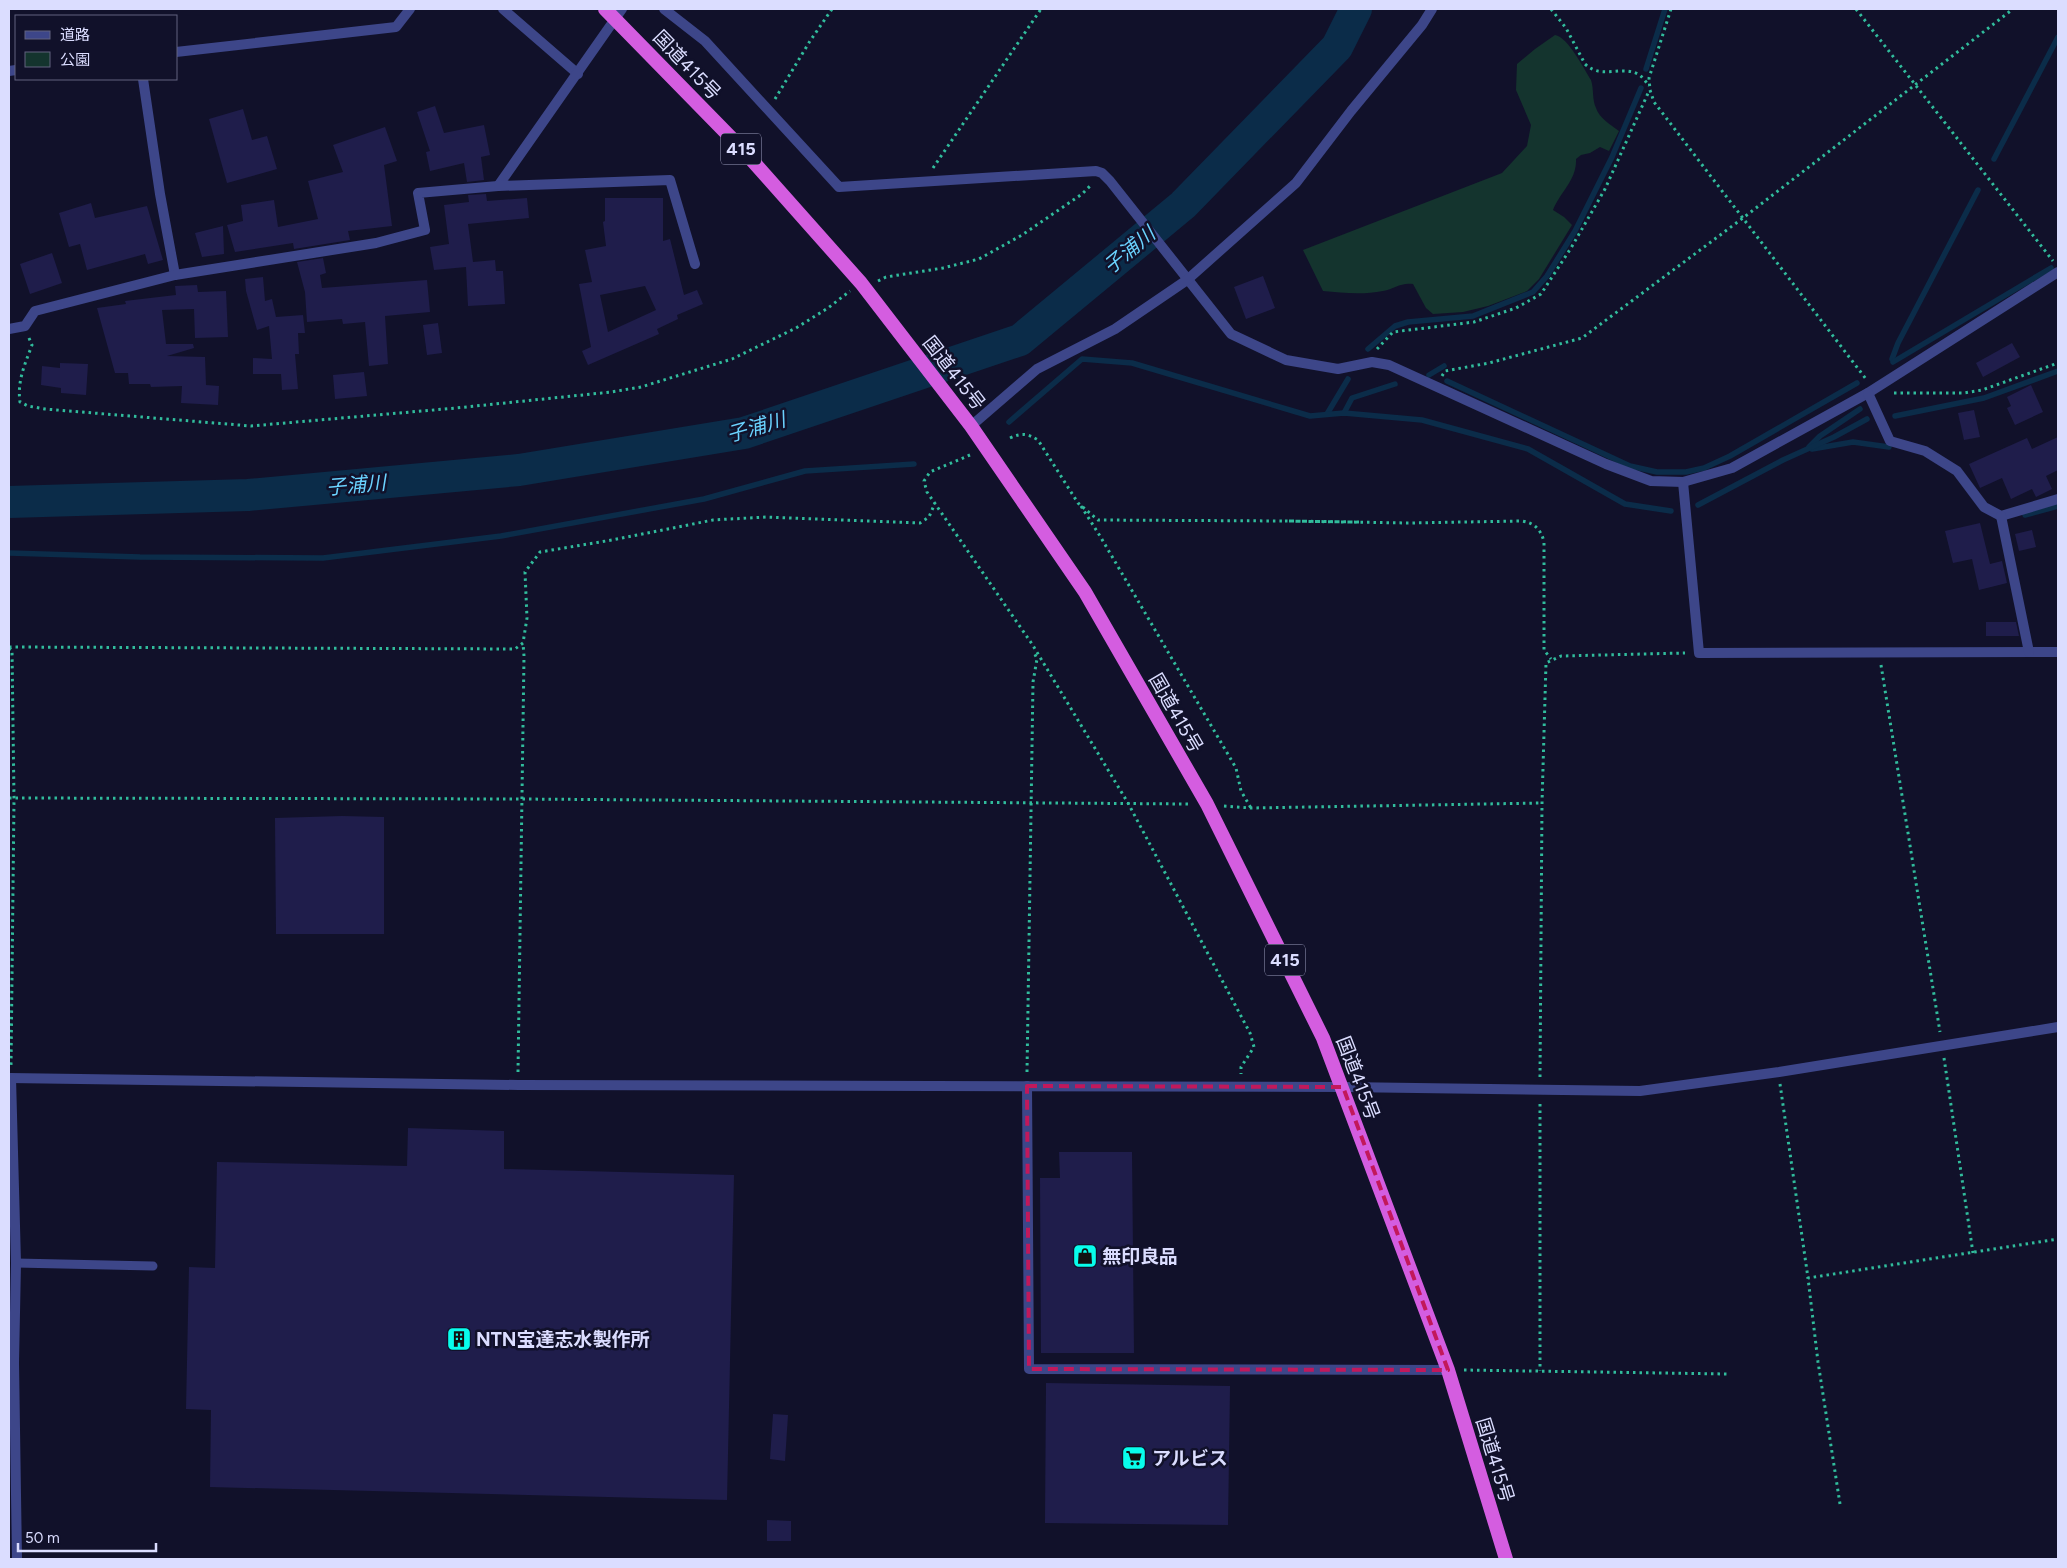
<svg xmlns="http://www.w3.org/2000/svg" width="2067" height="1568" viewBox="0 0 2067 1568" font-family="Figtree,'Noto Sans JP',sans-serif">
<rect width="100%" height="100%" fill="#11112a"/>
<!-- green -->
<path fill="#14342e" d="M1555,35C1568,37 1584,69 1591,80C1594,89 1592,100 1596,108C1599,118 1611,125 1619,131L1609,151L1600,147L1590,153L1581,155L1576,159C1577,180 1560,192 1553,210L1564,217L1572,225L1539,279L1527,291L1488,306L1463,312L1433,314L1426,308L1413,284C1401,282 1394,289 1383,291C1363,295 1343,293 1323,291L1303,250L1502,173L1527,146L1531,125L1516,90L1517,64L1535,49Z"/>
<g fill="none" stroke-linecap="round" stroke-linejoin="round">
<!-- stream -->
<g stroke="#0b2c49" stroke-width="5.5">
<path d="M1646,69L1665,9"/>
<path d="M1994,159L2058,37"/>
<path d="M1368,349L1395,326L1408,322L1473,316L1533,292L1547,276L1575,231L1612,157L1641,88"/>
<path d="M1892,359L1898,343L1978,190"/>
<path d="M1893,362L2051,268"/>
<path d="M1429,375L1444,366"/>
<path d="M1447,381L1630,466L1657,472H1686L1704,468L1730,456L1857,383"/>
<path d="M1344,413L1352,398L1395,384"/>
<path d="M1327,414L1348,379"/>
<path d="M1895,416L1984,398L2058,371"/>
<path d="M1009,422L1082,359L1132,363L1310,416L1344,413L1422,420L1528,449L1625,504L1671,511"/>
<path d="M1809,447L1820,436L1860,409"/>
<path d="M1812,449L1853,442L1889,447"/>
<path d="M1698,505L1783,460L1834,437L1867,419"/>
<path d="M2025,515L2058,506"/>
<path d="M9,553L140,557L323,558L501,536L704,499L805,471L914,464"/>
</g>
<!-- river -->
<path stroke="#0b2c49" stroke-width="32" d="M9,502L248,495L519,470L744,433L1020,340L1183,205L1337,47L1356,9"/>
</g>
<!-- building -->
<g fill="#1f1d4b" fill-rule="evenodd">
<path d="M435,106L444,133L484,125L490,155L481,157L484,180L467,182L464,163L430,171L426,152L430,151L417,112Z"/>
<path d="M243,109L252,140L267,136L277,169L227,183L209,119Z"/>
<path d="M385,127L397,161L384,165L392,226L348,231L350,240L294,249L293,243L235,252L227,225L243,221L241,205L274,200L278,227L318,219L308,181L343,172L333,145Z"/>
<path d="M486,194L487,201L527,198L529,218L468,224L473,262L495,260L496,271H503L505,304L468,306L466,267L434,270L430,247L449,244L444,205L469,202L468,195Z"/>
<path d="M605,198H663V241L670,239L684,295L697,290L703,304L677,315L678,319L657,329L659,334L588,365L582,351L591,347L579,284L592,282L585,250L606,246L603,222L605,221ZM645,286L656,310L608,332L600,295Z"/>
<path d="M91,203L95,218L147,206L163,260L148,264L145,254L87,270L80,244L69,247L59,213Z"/>
<path d="M223,226L224,254L202,257L195,233Z"/>
<path d="M52,253L62,283L30,294L20,264Z"/>
<path d="M323,258L326,273L320,275L322,288L427,280L430,312L385,316L388,364L369,366L365,322L343,324L342,319L307,322L305,292L297,262Z"/>
<path d="M1263,276L1275,308L1246,319L1234,287Z"/>
<path d="M263,277L265,301L272,299L276,317L303,315L305,333H298L299,354H295L298,389L282,390L281,374H253V358L272,359L269,326L257,330L246,291L245,279Z"/>
<path d="M197,285L198,292L226,291L228,337L195,338L194,309L162,310L166,344H193L194,348L167,356L205,357L206,385L219,386L218,405L181,403L182,386L151,387L150,384H129L128,373H115L97,308L126,304L125,301L176,295L175,286Z"/>
<path d="M438,323L442,353L427,355L423,325Z"/>
<path d="M2012,343L2020,357L1983,377L1976,363Z"/>
<path d="M60,363L88,364L86,395L61,393V388L41,385L42,366L60,368Z"/>
<path d="M364,372L367,396L335,399L333,375Z"/>
<path d="M2031,385L2043,412L2015,425L2007,408L2011,406L2007,397Z"/>
<path d="M1974,410L1980,437L1964,440L1958,413Z"/>
<path d="M2058,437V470L2046,476L2052,489L2036,497L2032,489L2011,499L2002,478L1980,488L1969,464L2027,438L2032,449Z"/>
<path d="M1980,523L1990,564L2002,561L2007,583L1979,590L1972,559L1953,563L1945,531Z"/>
<path d="M2032,530L2036,547L2019,551L2015,534Z"/>
<path d="M1986,622H2016L2019,636H1986Z"/>
<path d="M342,816L384,817V934H276L275,818Z"/>
<path d="M408,1128L504,1131V1169L734,1175L727,1500L210,1487L211,1410L186,1409L189,1267L215,1268L217,1162L407,1166Z"/>
<path d="M1059,1152H1132L1134,1353H1041L1040,1178H1060Z"/>
<path d="M1046,1383L1230,1386L1228,1525L1045,1523Z"/>
<path d="M773,1414L788,1415L785,1461L770,1459Z"/>
<path d="M767,1520L791,1521V1541H767Z"/>
</g>
<g fill="none" stroke-linecap="round" stroke-linejoin="round">
<!-- path -->
<g stroke="#31bc9c" stroke-width="3" stroke-dasharray="2.5 4" stroke-linecap="butt">
<path d="M1551,9L1566,28L1585,64C1602,80 1620,65 1638,74C1642,76 1646,82 1649,86"/>
<path d="M1671,9L1649,78L1650,90L1654,102L1866,379"/>
<path d="M1856,9L2053,261"/>
<path d="M775,99L810,41L832,9"/>
<path d="M933,168L1041,9"/>
<path d="M878,281L886,277L943,268L979,259L1022,235L1082,194L1091,185"/>
<path d="M29,338L32,345C25,364 17,381 20,402L28,406L45,409L251,426L456,408L611,392L641,387L732,359L796,328L828,308L850,291"/>
<path d="M1377,349L1393,332L1474,322L1516,308L1541,294L1571,248L1605,189L1649,91"/>
<path d="M1442,376L1445,371L1489,363L1582,338L1743,218L2013,9"/>
<path d="M1894,393H1964L1982,390L2058,363"/>
<path d="M1010,438C1021,433 1027,433 1038,440L1078,503L1098,520L1285,521"/>
<path d="M970,455L930,472L924,481L927,492L1032,644L1128,803L1250,1033L1254,1047L1241,1067V1074"/>
<path d="M1081,506L1100,536L1236,768L1241,791L1251,808"/>
<path d="M1359,522L1285,521L1408,523L1522,521C1534,523 1541,529 1544,542V650L1551,659"/>
<path d="M9,647L515,649L523,643L527,618L525,572L540,552L612,540L713,520L766,517L920,523L929,517L935,503"/>
<path d="M9,648L12,650L14,799L11,1065"/>
<path d="M1881,665L1940,1032"/>
<path d="M9,798L521,799L1188,804"/>
<path d="M1224,806L1251,808L1542,803"/>
<path d="M1944,1058L1973,1253"/>
<path d="M518,1072L524,656L523,643"/>
<path d="M1027,1072L1033,682L1037,659L1034,652"/>
<path d="M1540,1077L1542,803L1546,663L1561,656L1685,653"/>
<path d="M1780,1084L1808,1278"/>
<path d="M1540,1104V1371"/>
<path d="M1464,1370L1728,1374"/>
<path d="M1840,1504L1818,1362L1808,1278L2058,1239"/>
</g>
<!-- service -->
<path stroke="#3d4689" stroke-width="9" d="M16,1263L153,1266"/>
<!-- minor -->
<g stroke="#3d4689" stroke-width="10">
<path d="M503,9L578,74"/>
<path d="M664,9L705,41L839,187L1096,171L1102,173L1110,181L1231,334L1286,360L1338,369L1372,362L1389,365L1606,464L1651,481L1683,482L1732,468L1868,393L2058,272"/>
<path d="M176,52L396,27L410,9"/>
<path d="M9,71L16,70"/>
<path d="M143,79L160,194L175,275"/>
<path d="M498,186L622,9"/>
<path d="M9,329L25,326L35,311L175,275L376,243L425,230L418,193L498,186L670,180L695,264"/>
<path d="M1868,393L1890,441L1925,451L1957,471L1984,507L2001,516L2058,499"/>
<path d="M971,426L1037,369L1115,329L1187,280L1296,183L1351,111L1422,25L1432,9"/>
<path d="M1683,482L1699,653L2058,652"/>
<path d="M2001,516L2029,652"/>
<path d="M1027,1086L1029,1369L1448,1370"/>
</g>
<!-- tertiary -->
<g stroke="#3d4689" stroke-width="10">
<path d="M9,1078L518,1085L1343,1087L1640,1091L1779,1072L2058,1027"/>
<path d="M11,1078L16,1263L14,1363L17,1559"/>
</g>
<!-- trunk -->
<path stroke="#d45de0" stroke-width="14" d="M605,9L742,149L861,283L971,426L1085,592L1207,804L1323,1038L1448,1370L1506,1559"/>
</g>
<!-- marked area -->
<path fill="none" stroke="#c2185b" stroke-width="4" stroke-dasharray="10 6" stroke-linejoin="round" d="M1027,1086L1343,1087L1448,1370L1029,1369Z"/>
<!-- icons -->
<defs>
<symbol id="shop-square" viewBox="-11 -11 22 22"><rect x="-9" y="-9" width="18" height="18" rx="4" fill="#08fdec" stroke="#11112a"/><path d="M-5-2.5h2.3a2.7 3.5 0 0 1 5.4 0H5L5.5 6h-11ZM-1.5-2.5h3a1.5 2.3 0 0 0-3 0Z" fill="#111"/></symbol>
<symbol id="building-square" viewBox="-11 -11 22 22"><rect x="-9" y="-9" width="18" height="18" rx="4" fill="#08fdec" stroke="#11112a"/><path d="M-4-6H4V6H1V3H-1V6H-4ZM-2.5-4.3h1.7v1.8h-1.7ZM.8-4.3h1.7v1.8H.8ZM-2.5-1h1.7V.8h-1.7ZM.8-1h1.7V.8H.8Z" fill="#111"/></symbol>
<symbol id="supermarket-square" viewBox="-11 -11 22 22"><rect x="-9" y="-9" width="18" height="18" rx="4" fill="#08fdec" stroke="#11112a"/><path d="M-6-5.5h2.5l.6 2H6L4.5 2H-2.5L-4.4-4H-6ZM-1.5 3.2a1.3 1.3 0 1 0 .1 0ZM3 3.2a1.3 1.3 0 1 0 .1 0Z" fill="#111"/></symbol>
</defs>
<g fill-rule="evenodd">
<use href="#shop-square" x="1071" y="1242" width="28" height="28"/>
<use href="#building-square" x="445" y="1325" width="28" height="28"/>
<use href="#supermarket-square" x="1120" y="1444" width="28" height="28"/>
</g>
<g text-anchor="middle" dominant-baseline="central" stroke-width="5" stroke-linejoin="round" paint-order="stroke">
<!-- shield labels -->
<g fill="#11112a" stroke="#9ea0bf" stroke-width="1">
<rect x="721" y="133.5" width="40" height="31" rx="4"/>
<rect x="1265" y="944.5" width="40" height="31" rx="4"/>
</g>
<g font-size="18" font-weight="bold" fill="#dbddff">
<text x="741" y="149">415</text>
<text x="1285" y="960">415</text>
</g>
<!-- street labels -->
<g font-size="19" fill="#dbddff" stroke="#11112a">
<text transform="translate(687 65) rotate(46)">国道415号</text>
<text transform="translate(954 373) rotate(52)">国道415号</text>
<text transform="translate(1176 713) rotate(60)">国道415号</text>
<text transform="translate(1358 1078) rotate(69)">国道415号</text>
<text transform="translate(1495 1460) rotate(73)">国道415号</text>
</g>
<!-- poi labels -->
<g font-size="19" font-weight="bold" fill="#dbddff" stroke="#11112a" text-anchor="start">
<text x="1102" y="1256">無印良品</text>
<text x="476" y="1339">NTN宝達志水製作所</text>
<text x="1152" y="1458">アルビス</text>
</g>
<!-- water labels -->
<g font-size="20" font-style="italic" fill="#6ad2fe" stroke="#11112a">
<text transform="translate(1129 250) rotate(-40)">子浦川</text>
<text transform="translate(756 427) rotate(-16)">子浦川</text>
<text transform="translate(356 485) rotate(-5)">子浦川</text>
</g>
</g>
<!-- border -->
<rect width="2067" height="1568" fill="none" stroke="#dbddff" stroke-width="20"/>
<!-- legend -->
<rect x="15" y="15" width="162" height="65" fill="#11112a" stroke="#62637f"/>
<rect x="25" y="31" width="25" height="8" fill="#3d4689" stroke="#62637f"/>
<text x="60" y="40" font-size="15" fill="#dbddff">道路</text>
<rect x="25" y="52" width="25" height="15" fill="#14342e" stroke="#62637f"/>
<text x="60" y="65" font-size="15" fill="#dbddff">公園</text>
<!-- scale -->
<path d="M18 1543v8h138v-8" fill="none" stroke="#dbddff" stroke-width="2.5"/>
<text x="25" y="1543" font-size="15" fill="#dbddff" stroke="#11112a" stroke-width="4" paint-order="stroke">50 m</text>
</svg>
